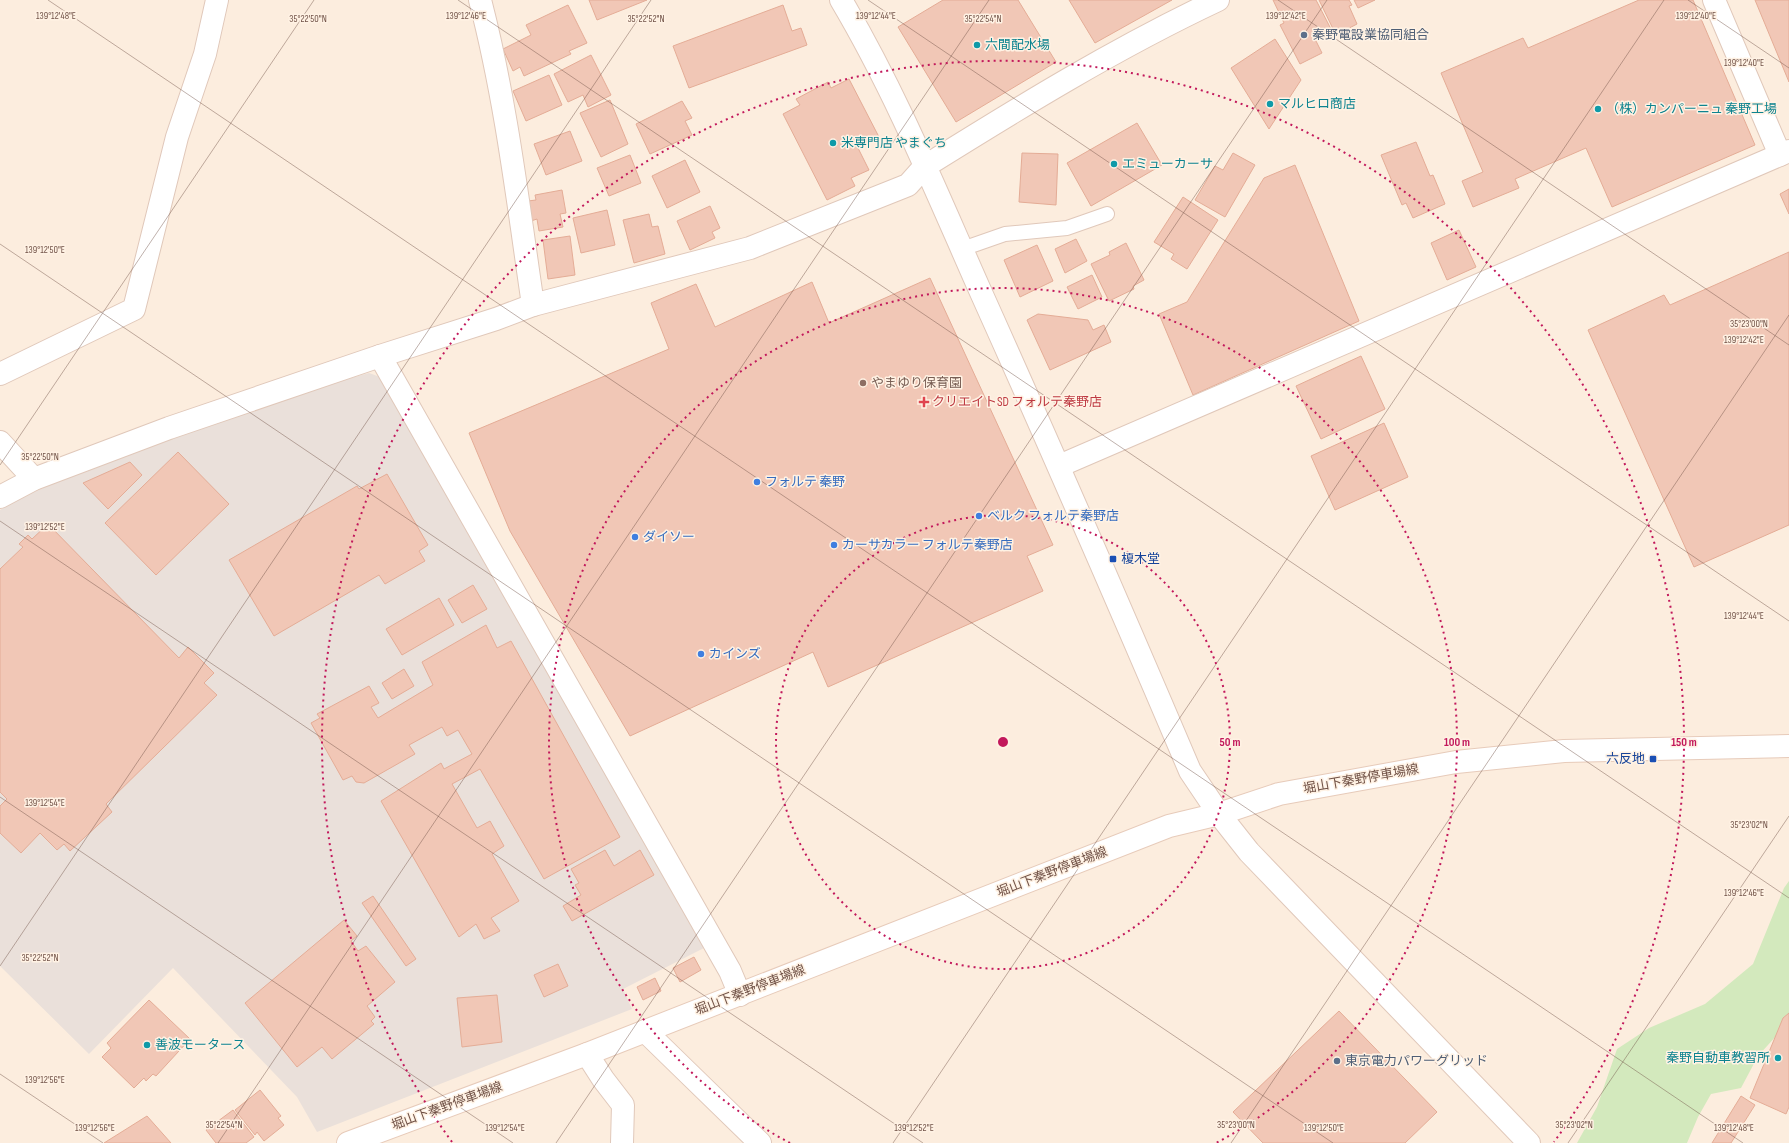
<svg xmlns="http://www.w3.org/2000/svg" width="1789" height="1143" viewBox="0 0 1789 1143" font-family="'Sofia Sans Condensed','Noto Sans JP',sans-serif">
<rect width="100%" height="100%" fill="#fcedde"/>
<!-- industrial -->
<path fill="#eae0da" d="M369,373L380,377L704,948L623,989L632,1009L317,1132L297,1097L173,968L89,1054L0,966V510L16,500L119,454L268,401Z"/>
<!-- green -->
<path fill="#d3e9bd" d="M1789,881V1022L1758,1056L1741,1088L1711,1094L1698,1117L1687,1143H1577L1597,1107L1617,1049L1649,1028L1705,1004L1753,964L1784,888Z"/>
<!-- building -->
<g fill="#f1c7b6" stroke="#e4ac96">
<path d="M589,0H647L597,20Z"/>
<path d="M943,0H1018L1056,62L956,122L898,27Z"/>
<path d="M1069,0H1172L1095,43Z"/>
<path d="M1273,0H1316L1332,31L1315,39L1322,53L1300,64L1280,25L1284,23Z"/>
<path d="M1319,0H1349L1352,5L1349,6L1357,24L1336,35Z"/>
<path d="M1354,0H1375L1358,8Z"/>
<path d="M1639,0H1693L1755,145L1612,207L1586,148L1515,179L1519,188L1473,207L1462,181L1483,172L1441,73L1523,38L1528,48Z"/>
<path d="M1755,0H1789V82Z"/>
<path d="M568,5L587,43L569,51L571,54L524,76L520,67L513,71L503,49L531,35L526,25Z"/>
<path d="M783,5L792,31L801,28L807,45L689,88L673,46Z"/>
<path d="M1275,39L1301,80L1269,129L1231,68Z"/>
<path d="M591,55L611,95L588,107L583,95L568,102L554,74Z"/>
<path d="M549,75L562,105L526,121L513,91Z"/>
<path d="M849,79L879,137L858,148L869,170L851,178L855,186L827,200L783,114L800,105L796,99L828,82L831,88Z"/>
<path d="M610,100L628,144L601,157L580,113Z"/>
<path d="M682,101L692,118L685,121L692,135L650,154L636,124Z"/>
<path d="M1137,123L1162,165L1091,206L1067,163Z"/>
<path d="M570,131L582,161L546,175L534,144Z"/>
<path d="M1416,142L1430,176L1433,175L1445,204L1413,218L1406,203L1402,205L1381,155Z"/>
<path d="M1022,153L1058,154L1056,205L1019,202Z"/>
<path d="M1233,153L1255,165L1225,217L1195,200L1215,166L1223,170Z"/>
<path d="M630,155L641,183L609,196L597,168Z"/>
<path d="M685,160L700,192L667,208L652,176Z"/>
<path d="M1295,165L1359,321L1193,395L1159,314L1187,302L1264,178Z"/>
<path d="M1789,189V214L1780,194Z"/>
<path d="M562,190L566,213L560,214L563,227L539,231L537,219L531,221L528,201L536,200L535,195Z"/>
<path d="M1183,197L1218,220L1187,269L1171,259L1174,254L1154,242Z"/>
<path d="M710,206L720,228L712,232L715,238L690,250L677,221Z"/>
<path d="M607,210L615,245L581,253L573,218Z"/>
<path d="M649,214L652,227L658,226L665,254L634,263L623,220Z"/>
<path d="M1459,230L1476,267L1447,280L1431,243Z"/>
<path d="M570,236L575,275L548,279L543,240Z"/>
<path d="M1076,239L1087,261L1065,273L1055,249Z"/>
<path d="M1126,243L1144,280L1133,286L1134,289L1109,301L1091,264L1110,255L1109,252Z"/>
<path d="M1037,245L1053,281L1020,297L1004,260Z"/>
<path d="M1789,252V525L1694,567L1588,330L1664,295L1670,305Z"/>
<path d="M1092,275L1102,297L1078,309L1067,287Z"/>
<path d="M930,278L1053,545L1027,556L1043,591L828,687L813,652L630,736L510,531L469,433L669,349L651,303L696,284L715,327L812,282L829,323Z"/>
<path d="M1038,314L1088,320L1093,330L1104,325L1111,342L1050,370L1027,320Z"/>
<path d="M1361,356L1385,409L1321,439L1296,386Z"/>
<path d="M1384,423L1408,477L1335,510L1311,456Z"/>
<path d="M178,452L229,504L156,575L105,523Z"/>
<path d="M130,462L142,475L108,509L83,483Z"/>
<path d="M387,474L428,545L419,551L425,561L385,584L379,575L274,636L229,560L357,486L359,489Z"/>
<path d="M48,524L179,658L188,647L214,673L204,683L217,695L106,804L112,812L70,851L64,844L57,850L40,833L21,853L0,833V806L7,799L0,792V569L23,547L19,544L28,535L32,539Z"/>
<path d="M473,585L487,609L462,623L448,600Z"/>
<path d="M439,598L454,625L402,655L386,629Z"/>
<path d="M486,625L497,648L511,641L620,837L544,879L480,769L452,784L477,828L490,821L504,846L492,854L519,901L491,918L500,931L484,939L476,924L459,937L381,801L441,763L444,769L472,754L458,730L447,736L442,727L409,745L415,754L364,783L356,782L352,776L343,780L311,723L320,718L317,714L369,686L379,703L371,707L378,718L433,685L422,662Z"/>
<path d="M404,669L414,686L392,699L382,683Z"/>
<path d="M605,850L614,866L640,850L654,875L572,921L563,906L581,895L575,885L579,883L571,869Z"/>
<path d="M373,896L416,959L406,966L362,903Z"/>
<path d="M344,920L357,936L351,941L358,951L366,946L395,982L367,1006L375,1017L371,1021L374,1024L332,1059L322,1047L297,1067L245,1003Z"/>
<path d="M694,957L701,970L680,982L673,968Z"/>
<path d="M558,964L568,986L544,997L534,975Z"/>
<path d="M655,978L661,991L643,1000L637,987Z"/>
<path d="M497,995L502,1042L462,1047L457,998Z"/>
<path d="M149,1000L190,1039L156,1076L153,1074L146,1081L144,1078L134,1088L102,1057L111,1048L107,1043Z"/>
<path d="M1339,1011L1437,1112L1405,1143H1263L1233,1112Z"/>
<path d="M1789,1013V1107L1786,1114L1750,1098L1783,1018Z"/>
<path d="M260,1090L281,1116L278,1118L284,1125L264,1141L257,1132L255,1135L235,1110Z"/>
<path d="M1741,1096L1755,1105L1731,1143H1712Z"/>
<path d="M233,1110L254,1137L246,1143H216L206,1130Z"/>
<path d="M147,1116L171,1143H104Z"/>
</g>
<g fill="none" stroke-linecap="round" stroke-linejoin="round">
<defs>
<path id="service" d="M962,249L1005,234L1067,228L1107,214"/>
<g id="minor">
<path d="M480,0C506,100 518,203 533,305"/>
<path d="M1714,0L1780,155"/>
<path d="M380,356L730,971L740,995"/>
<path d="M0,374L134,309L177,137L205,54L217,0"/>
<path d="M0,442L34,479"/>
<path d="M1059,466L1789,151"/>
<path d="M0,497L34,479L169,428L380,356L496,319L533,305L750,248L903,187L908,185L924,167C1020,107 1116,48 1218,0"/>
<path d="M645,1031L760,1143"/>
<path d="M587,1054L603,1079L623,1105L622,1143"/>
</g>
<path id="tertiary" d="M841,0C895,91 936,191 979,288C1051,448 1121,609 1190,771L1219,814L1249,852L1529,1143"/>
<path id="secondary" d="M348,1143L587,1054L1169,826L1219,814L1279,794L1456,762L1564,751L1789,746"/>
</defs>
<!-- service casing -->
<use href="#service" stroke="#e0c8ba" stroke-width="16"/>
<!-- minor casing -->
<use href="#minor" stroke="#e0c8ba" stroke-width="24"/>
<!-- tertiary casing -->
<use href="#tertiary" stroke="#e0c8ba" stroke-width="24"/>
<!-- secondary casing -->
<use href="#secondary" stroke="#e7cbba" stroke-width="24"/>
<!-- service -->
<use href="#service" stroke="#fff" stroke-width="14"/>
<!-- minor -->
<use href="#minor" stroke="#fff" stroke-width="22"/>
<!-- tertiary -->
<use href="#tertiary" stroke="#fff" stroke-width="22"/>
<!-- secondary -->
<use href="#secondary" stroke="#fff" stroke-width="22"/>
</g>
<!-- ticks -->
<path fill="none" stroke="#715247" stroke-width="1" stroke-opacity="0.45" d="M48,0L1743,1143M458,0L1789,898M868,0L1789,621M1278,0L1789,345M1688,0L1789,68M0,244L1333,1143M0,465L314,0M0,521L923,1143M0,797L513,1143M0,966L651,0M0,1074L103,1143M218,1143L989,0M556,1143L1327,0M893,1143L1664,0M1231,1143L1789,315M1568,1143L1789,816"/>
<!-- distance rings -->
<g fill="none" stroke="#c2185b" stroke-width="2" stroke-dasharray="2 4">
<circle cx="1003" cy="742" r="227"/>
<path d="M790 1143A454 454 0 1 1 1216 1143"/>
<path d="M452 1142A681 681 0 1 1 1554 1142"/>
</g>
<!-- markers -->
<g fill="#5c6f8a" stroke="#fff2e4" stroke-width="1.5">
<circle cx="1304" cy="35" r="4"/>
<circle cx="1337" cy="1061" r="4"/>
</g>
<g fill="#0f9aa8" stroke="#fff2e4" stroke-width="1.5">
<circle cx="977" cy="45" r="4"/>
<circle cx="1270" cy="104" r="4"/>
<circle cx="1598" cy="109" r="4"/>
<circle cx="833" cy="143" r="4"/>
<circle cx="1114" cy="164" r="4"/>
<circle cx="147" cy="1045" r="4"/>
<circle cx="1778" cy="1058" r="4"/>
</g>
<circle fill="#8d6e63" stroke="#fff2e4" stroke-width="1.5" cx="863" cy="383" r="4"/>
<path fill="#e0444e" stroke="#fff2e4" stroke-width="1.5" d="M922 396h4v4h4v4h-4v4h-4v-4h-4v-4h4z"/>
<g fill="#3f7fe0" stroke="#fff2e4" stroke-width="1.5">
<circle cx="757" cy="482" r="4"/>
<circle cx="979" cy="516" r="4"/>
<circle cx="635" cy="537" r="4"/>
<circle cx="834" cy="545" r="4"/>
<circle cx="701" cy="654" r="4"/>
</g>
<g fill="#1a4fb4" stroke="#fff2e4" stroke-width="1.5">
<rect x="1109" y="555" width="8" height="8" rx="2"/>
<rect x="1649" y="755" width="8" height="8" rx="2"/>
</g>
<g text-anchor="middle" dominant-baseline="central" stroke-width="3" stroke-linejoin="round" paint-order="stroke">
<!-- service labels -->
<g font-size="13" fill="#4e5e75" stroke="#fff2e4" text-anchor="start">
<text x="1312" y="35">秦野電設業協同組合</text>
<text x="1345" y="1061">東京電力パワーグリッド</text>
</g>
<!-- culture labels -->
<g font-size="13" fill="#0d838f" stroke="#fff2e4" text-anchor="start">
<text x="985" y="45">六間配水場</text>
<text x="1278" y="104">マルヒロ商店</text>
<text x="1606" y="109">（株）カンパーニュ 秦野工場</text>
<text x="841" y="143">米専門店 やまぐち</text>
<text x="1122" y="164">エミューカーサ</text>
<text x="155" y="1045">善波モータース</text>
<text x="1770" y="1058" text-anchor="end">秦野自動車教習所</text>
</g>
<!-- education labels -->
<g font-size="13" fill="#785e54" stroke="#fff2e4" text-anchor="start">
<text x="871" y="383">やまゆり保育園</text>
</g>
<!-- health labels -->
<g font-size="13" fill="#be3a42" stroke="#fff2e4" text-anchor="start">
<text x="932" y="402">クリエイトSD フォルテ秦野店</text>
</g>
<!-- shop labels -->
<g font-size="13" fill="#366cbe" stroke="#fff2e4" text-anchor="start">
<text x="765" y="482">フォルテ 秦野</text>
<text x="987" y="516">ベルク フォルテ秦野店</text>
<text x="643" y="537">ダイソー</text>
<text x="842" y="545">カーサカラー フォルテ秦野店</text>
<text x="709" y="654">カインズ</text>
</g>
<!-- transit labels -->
<g font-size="13" fill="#164399" stroke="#fff2e4" text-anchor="start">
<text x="1121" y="559">榎木堂</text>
<text x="1645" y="759" text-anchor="end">六反地</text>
</g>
<!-- street labels -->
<g font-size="13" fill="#715247" stroke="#fff2e4">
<text transform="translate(1361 779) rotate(-10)">堀山下秦野停車場線</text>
<text transform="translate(1052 872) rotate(-21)">堀山下秦野停車場線</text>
<text transform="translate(750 990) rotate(-21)">堀山下秦野停車場線</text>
<text transform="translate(447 1106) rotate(-20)">堀山下秦野停車場線</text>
</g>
</g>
<g font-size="10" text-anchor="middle" fill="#715247" stroke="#fff2e4" stroke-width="3" stroke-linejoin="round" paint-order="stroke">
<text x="56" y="19">139°12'48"E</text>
<text x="466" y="19">139°12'46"E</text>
<text x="876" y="19">139°12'44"E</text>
<text x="1286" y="19">139°12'42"E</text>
<text x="1696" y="19">139°12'40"E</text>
<text x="308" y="22">35°22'50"N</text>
<text x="646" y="22">35°22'52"N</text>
<text x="983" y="22">35°22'54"N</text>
<text x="1744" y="66">139°12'40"E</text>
<text x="45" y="253">139°12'50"E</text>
<text x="1749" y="327">35°23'00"N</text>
<text x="1744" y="343">139°12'42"E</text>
<text x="40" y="460">35°22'50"N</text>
<text x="45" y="530">139°12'52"E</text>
<text x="1744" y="619">139°12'44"E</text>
<text x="45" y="806">139°12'54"E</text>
<text x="1749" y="828">35°23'02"N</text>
<text x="1744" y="896">139°12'46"E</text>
<text x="40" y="961">35°22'52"N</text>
<text x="45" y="1083">139°12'56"E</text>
<text x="224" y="1128">35°22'54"N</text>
<text x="1236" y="1128">35°23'00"N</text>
<text x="1574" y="1128">35°23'02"N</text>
<text x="95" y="1131">139°12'56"E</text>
<text x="505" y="1131">139°12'54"E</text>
<text x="914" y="1131">139°12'52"E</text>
<text x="1324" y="1131">139°12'50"E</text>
<text x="1734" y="1131">139°12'48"E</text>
</g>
<circle cx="1003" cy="742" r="6" fill="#c2185b" stroke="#fff2e4" stroke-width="2"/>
<g font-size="12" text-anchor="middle" font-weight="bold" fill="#c2185b" stroke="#fff2e4" stroke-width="3" stroke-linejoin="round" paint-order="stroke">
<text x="1230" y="746">50 m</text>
<text x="1457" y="746">100 m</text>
<text x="1684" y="746">150 m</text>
</g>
</svg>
